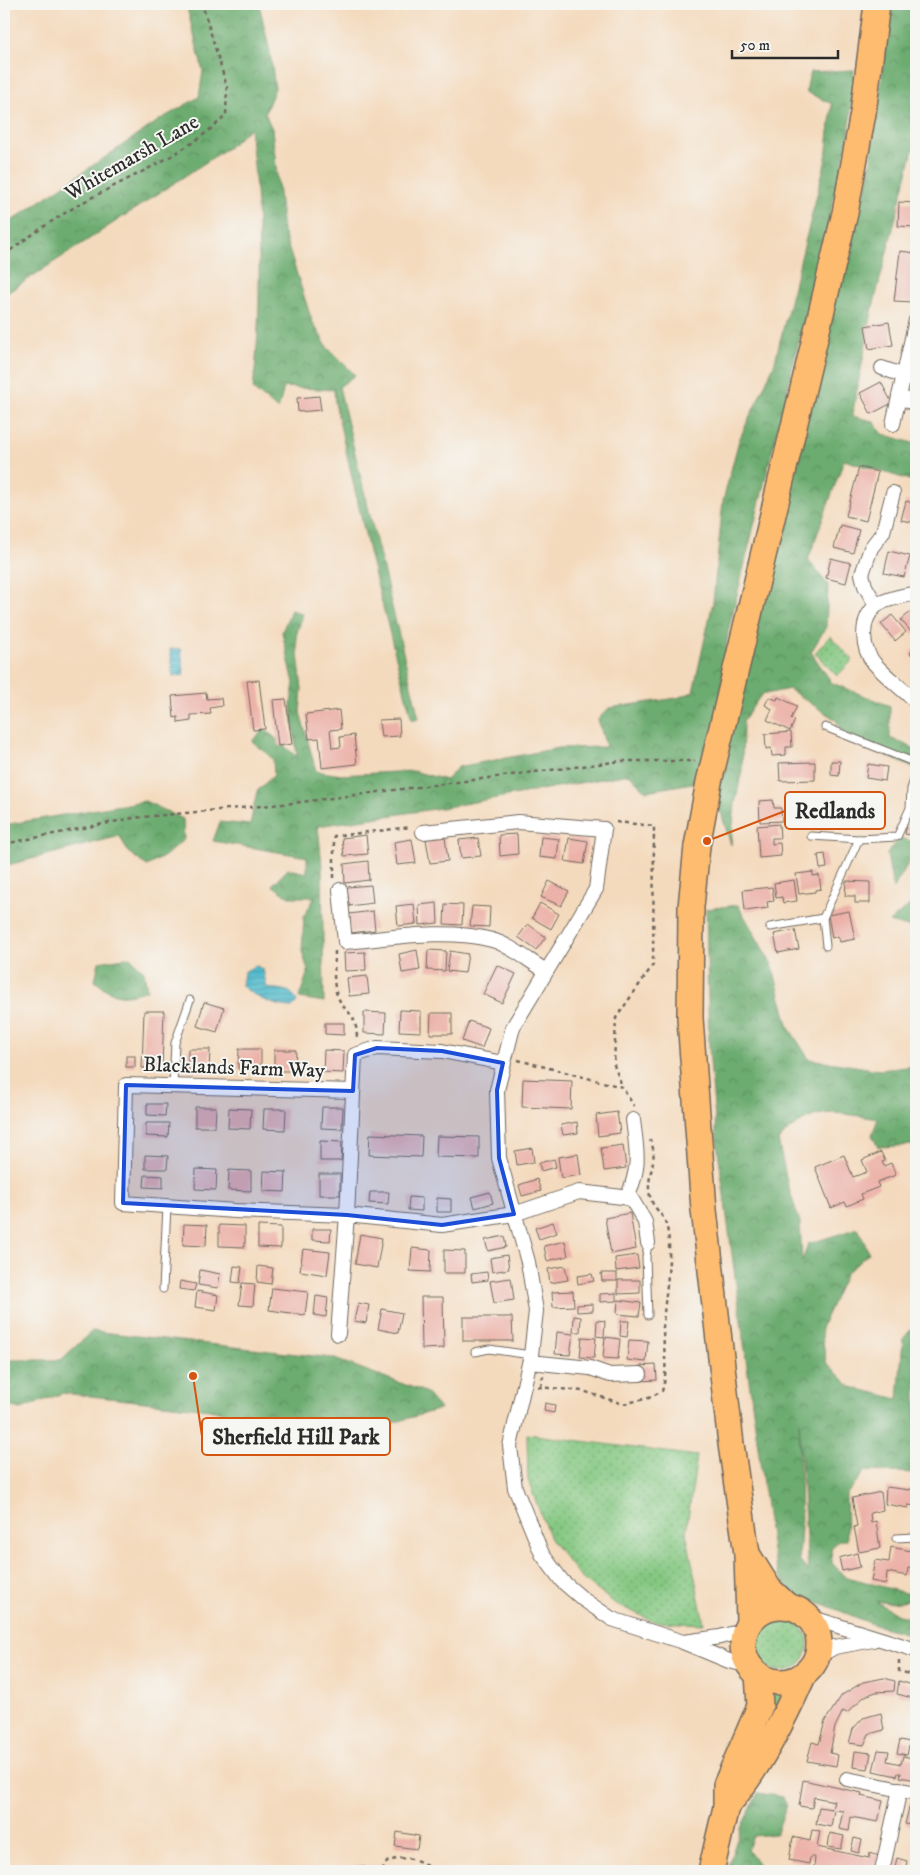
<svg xmlns="http://www.w3.org/2000/svg" width="920" height="1875" viewBox="0 0 920 1875" font-family="'IM FELL DW Pica',serif">
<defs>
<pattern id="grass-dots" width="8" height="8" patternUnits="userSpaceOnUse" patternTransform="scale(1.25)"><rect width="8" height="8" fill="#85c882"/><path d="M2 2h.1M6 6h.1" fill="none" stroke="#6da36b" stroke-width="1.8" stroke-linecap="round"/></pattern>
<pattern id="forest-crowns" width="20" height="18" patternUnits="userSpaceOnUse" patternTransform="scale(1.25)"><rect width="20" height="18" fill="#6cac70"/><path d="M2 6a3 3 0 1 1 6 0M12 15a3 3 0 1 1 6 0" fill="none" stroke="#598c5c"/></pattern>
<pattern id="water-rules" width="6" height="5" patternUnits="userSpaceOnUse" patternTransform="scale(1.25)"><rect width="6" height="5" fill="#51bbcd"/><path d="M0 2.5h6" fill="none" stroke="#4398a7"/></pattern>
</defs>
<rect width="100%" height="100%" fill="#f6f6f2"/>
<filter id="ink" filterUnits="userSpaceOnUse"><feTurbulence type="fractalNoise" baseFrequency=".02" numOctaves="2"/><feDisplacementMap in="SourceGraphic" scale="10" xChannelSelector="R" yChannelSelector="G"/><feConvolveMatrix kernelMatrix="1 2 1 2 8 2 1 2 1" color-interpolation-filters="sRGB"/></filter>
<filter id="wash" filterUnits="userSpaceOnUse"><feTurbulence type="fractalNoise" baseFrequency=".0096" numOctaves="4" result="noise"/><feDisplacementMap in="SourceGraphic" scale="20" xChannelSelector="R" yChannelSelector="G"/><feGaussianBlur stdDeviation="1.12" result="paint"/><feColorMatrix in="noise" values="0 0 0 0 0 0 0 0 0 0 0 0 0 0 0 0 0 1.4 0 .05"/><feComposite in="paint" operator="in"/></filter>
<g filter="url(#wash)">
<rect width="100%" height="100%" fill="#f4dabd"/>
<!-- grass -->
<g fill="url(#grass-dots)" stroke="#587a56">
<path d="M830,636L853,660L837,676L815,653Z"/>
<path d="M527,1434L697,1456L686,1532L704,1624L655,1622L616,1604L581,1578L550,1539L528,1480Z"/>
<circle cx="781" cy="1644" r="27"/>
<path d="M770,1692H787L761,1743Z"/>
</g>
<!-- forest -->
<g fill="url(#forest-crowns)" stroke="#4c6c4e" fill-rule="evenodd">
<path d="M186,4H259L270,52L275,88L265,113L272,129L283,231L312,321L327,347L355,375L339,387L419,718L412,720L370,556L335,403L334,390L284,387L278,410L253,389C263,305 260,211 250,128L229,147L4,295V226L161,119L199,97L203,71Z"/>
<path d="M891,4H916V138L873,307L852,416L873,421L883,434L916,444V482L844,460L808,560L828,585L826,627L811,652L832,683L890,706V738L916,749V769L845,738L836,720L789,689L761,695L743,721L742,770L735,804L731,845L714,790L842,265L869,177Z"/>
<path d="M854,70L849,136L728,632L720,703L698,782L646,791L629,774L441,808L318,826L322,865L324,1002L299,998L308,971L302,951L304,916L315,897H289L272,885L288,869L307,873V857L213,841L220,822L250,825L257,791L274,775L273,759L252,741L265,729L297,757L291,703L294,683L282,632L291,610L303,614L296,636L302,689L300,712L316,771L341,775L413,771L446,780L458,767L559,748L606,747L598,719L609,708L677,698L693,692L713,602L723,501L739,440L774,365L826,159L832,104L806,92L810,72Z"/>
<path d="M145,801L183,819L184,839L165,856L147,866L128,852L120,836L4,866V825Z"/>
<path d="M900,838L910,841L916,839V856L910,860L893,889L887,854Z"/>
<path d="M916,900V929L889,922Z"/>
<path d="M738,905L772,965L789,1028L809,1059L880,1070L916,1066V1145L878,1147L872,1135L878,1119C832,1112 815,1105 778,1140L788,1186L800,1222L802,1262L808,1244L858,1228L869,1253L846,1273L821,1328L826,1362L851,1387L898,1399L903,1339L916,1323V1473L865,1471L846,1495L847,1540H840L831,1548L832,1563L844,1576L909,1594L911,1601L888,1603L876,1601L898,1615L916,1618V1636L875,1625L818,1602L795,1595L779,1576L772,1551L717,1143L709,1048L706,909ZM799,1420L808,1572L799,1559L801,1527Z"/>
<path d="M130,957L144,971L147,990C122,998 116,998 95,981L99,962Z"/>
<path d="M92,1331L332,1358L425,1392L440,1409L379,1427L317,1434L209,1409L63,1393L21,1409L4,1405V1360H61Z"/>
<path d="M758,1793L783,1797L787,1805L776,1834L753,1836L748,1849L760,1866L759,1871H726L741,1828Z"/>
</g>
<!-- water -->
<g fill="url(#water-rules)" stroke="#3e737c">
<path d="M170,649H181L184,675L173,676Z"/>
<path d="M256,965L263,970L267,988C280,990 293,988 297,1002L292,1007C274,1007 255,997 242,986L244,972Z"/>
</g>
<g id="blocks">
<!-- building -->
<g fill="#ecb2a9">
<path d="M899,202L916,203V227L898,226Z"/>
<path d="M900,251L916,253L914,302L894,301Z"/>
<path d="M889,322L893,345L869,349L865,326Z"/>
<path d="M881,382L892,403L871,414L860,393Z"/>
<path d="M319,396L321,410L298,412L297,398Z"/>
<path d="M859,467L878,472L866,521L846,516Z"/>
<path d="M906,501L916,504V523L901,520Z"/>
<path d="M840,525L859,530L853,553L834,548Z"/>
<path d="M889,551L910,556L904,577L884,573Z"/>
<path d="M831,558L851,563L846,583L826,578Z"/>
<path d="M914,609L916,612V631L913,634L901,620Z"/>
<path d="M892,615L906,632L895,641L881,624Z"/>
<path d="M916,647V656L914,658L910,653Z"/>
<path d="M259,680L265,729L253,730L247,681Z"/>
<path d="M206,693L207,699L221,698L222,706L210,708L211,714L191,715V721L178,723V717L174,718L172,696Z"/>
<path d="M769,697L777,700L778,697L797,706L791,719L795,720L790,731L767,720L772,709L765,705Z"/>
<path d="M286,699L292,744L278,746L273,700Z"/>
<path d="M339,710L341,729L330,730L332,748L341,747L340,737L354,735L357,764L322,768L319,738L309,739L306,714Z"/>
<path d="M399,719L400,736L381,737L379,720Z"/>
<path d="M791,732L792,747H786V755L772,756L771,748L766,749L765,734Z"/>
<path d="M831,761H840L839,776L831,775Z"/>
<path d="M815,762V780L780,781L779,763Z"/>
<path d="M868,764L887,767L885,781L866,778Z"/>
<path d="M914,788H916V803L912,802Z"/>
<path d="M773,800L774,808H781L782,821L760,822L759,801Z"/>
<path d="M915,811L916,836L905,834L909,814L915,815Z"/>
<path d="M779,824L780,838H772V844L780,843L781,856L759,858L757,826Z"/>
<path d="M517,834L518,854L500,856L499,835Z"/>
<path d="M366,835L368,854L344,856L342,838Z"/>
<path d="M445,837L448,861L430,863L426,839Z"/>
<path d="M541,837L559,839L557,859L539,857Z"/>
<path d="M478,838L481,856L461,858L459,840Z"/>
<path d="M569,838L588,841L584,864L565,861Z"/>
<path d="M412,839L416,863L397,865L394,842Z"/>
<path d="M825,854L827,868L820,869L818,855Z"/>
<path d="M368,861L369,880L345,883L344,864Z"/>
<path d="M813,872V876L819,875L821,889L815,890V892L799,894L796,874Z"/>
<path d="M794,880L797,901L783,903L782,897L776,898L774,883Z"/>
<path d="M549,881L569,891L561,906L541,897Z"/>
<path d="M846,881L870,882V903H855V896H845Z"/>
<path d="M371,885L373,903L349,906L347,887Z"/>
<path d="M772,887L774,901L767,902L768,908L745,911L743,890Z"/>
<path d="M437,903L438,923L420,925L419,905Z"/>
<path d="M540,903L559,914L551,929L532,918Z"/>
<path d="M414,904L416,924L398,926L396,906Z"/>
<path d="M445,904L463,905L462,925L444,924Z"/>
<path d="M472,906L490,907L489,927L470,926Z"/>
<path d="M373,911L375,930L351,933L349,914Z"/>
<path d="M849,911L855,939L840,942L838,936L832,938L828,915Z"/>
<path d="M528,924L546,937L536,950L518,937Z"/>
<path d="M795,930L799,949L778,953L774,934Z"/>
<path d="M417,950L420,970L402,973L399,954Z"/>
<path d="M428,950L446,951L445,971L427,970Z"/>
<path d="M450,951L468,954L465,973L447,971Z"/>
<path d="M365,952L366,970L345,971L344,953Z"/>
<path d="M497,965L516,974L502,1003L483,994Z"/>
<path d="M367,976L369,994L349,996L347,978Z"/>
<path d="M204,1002L224,1008L217,1032L197,1026Z"/>
<path d="M400,1010L421,1011V1032L399,1031Z"/>
<path d="M144,1011H164L162,1068H142Z"/>
<path d="M364,1012L386,1013L385,1034L364,1033Z"/>
<path d="M431,1013H452V1034H430Z"/>
<path d="M469,1021L489,1028L482,1048L462,1041Z"/>
<path d="M325,1023H344V1035L325,1034Z"/>
<path d="M188,1049H210L209,1072L188,1071Z"/>
<path d="M239,1049H261V1070L238,1069Z"/>
<path d="M274,1050H296L295,1071H274Z"/>
<path d="M324,1050L344,1051L343,1073L323,1072Z"/>
<rect x="126" y="1056" width="9" height="11"/>
<path d="M523,1079L572,1081L571,1109L522,1107Z"/>
<path d="M147,1104H166L165,1116L147,1115Z"/>
<path d="M195,1107H216L215,1127H195Z"/>
<path d="M322,1107H343L342,1129L321,1128Z"/>
<path d="M229,1108L251,1109L250,1129L228,1128Z"/>
<path d="M264,1109H286L285,1130L263,1129Z"/>
<path d="M617,1112L620,1133L598,1136L596,1115Z"/>
<path d="M577,1122L578,1133L563,1135L561,1125Z"/>
<path d="M146,1123H169L168,1137L146,1136Z"/>
<path d="M370,1134L422,1136L421,1157L369,1155Z"/>
<path d="M437,1136L479,1137V1158L436,1157Z"/>
<path d="M320,1141L342,1142L341,1161H320Z"/>
<path d="M623,1145L626,1168L604,1171L601,1148Z"/>
<path d="M532,1148L534,1162L517,1165L515,1151Z"/>
<path d="M881,1152L885,1161L882,1162L884,1166L891,1163L896,1175L877,1182L879,1187L861,1194L863,1199L847,1206L845,1202L831,1208L815,1167L844,1155L853,1177L867,1172L862,1160Z"/>
<path d="M578,1154L581,1175L561,1178L558,1157Z"/>
<path d="M145,1155L168,1156L167,1169H145Z"/>
<path d="M554,1159L556,1167L541,1171L539,1163Z"/>
<path d="M196,1169L217,1170L216,1190L195,1189Z"/>
<path d="M229,1170L251,1171V1191L228,1190Z"/>
<path d="M264,1171L286,1172L285,1192L263,1191Z"/>
<rect x="319" y="1174" width="21" height="21"/>
<path d="M145,1175L163,1176V1188L144,1187Z"/>
<path d="M537,1179L541,1191L522,1196L519,1185Z"/>
<path d="M370,1192H389L388,1204L369,1203Z"/>
<path d="M490,1192L493,1203L475,1208L472,1197Z"/>
<path d="M409,1197L422,1198V1211L408,1210Z"/>
<path d="M437,1198L451,1199V1212H437Z"/>
<path d="M630,1213L636,1249L611,1254L605,1218Z"/>
<path d="M553,1222L557,1233L539,1239L535,1228Z"/>
<path d="M184,1224L207,1225L206,1246L183,1245Z"/>
<path d="M219,1225L245,1226V1247L219,1246Z"/>
<path d="M258,1226L281,1227V1248L258,1247Z"/>
<path d="M312,1229H331L330,1241L312,1240Z"/>
<path d="M360,1234L382,1238L377,1268L355,1264Z"/>
<path d="M504,1236L506,1247L488,1251L485,1240Z"/>
<path d="M565,1241L568,1256L547,1261L544,1246Z"/>
<path d="M412,1248L431,1250L430,1272L410,1271Z"/>
<path d="M303,1249L330,1252L327,1275L300,1271Z"/>
<path d="M444,1250L465,1251V1273H444Z"/>
<path d="M507,1255L509,1269L492,1272L490,1258Z"/>
<path d="M637,1255L639,1268L616,1271L615,1258Z"/>
<path d="M234,1266L242,1267L240,1283L232,1282Z"/>
<path d="M258,1266L273,1268L271,1284L257,1282Z"/>
<path d="M565,1266L568,1280L550,1283L548,1269Z"/>
<path d="M200,1270L220,1274L218,1288L198,1285Z"/>
<path d="M487,1272L488,1280L472,1282L471,1274Z"/>
<path d="M601,1273H617V1281H602Z"/>
<path d="M592,1274L594,1281L578,1284L577,1276Z"/>
<path d="M511,1278L514,1300L494,1303L490,1281Z"/>
<path d="M618,1280H640V1293L618,1294Z"/>
<path d="M180,1281L196,1284L194,1291L179,1289Z"/>
<path d="M242,1283L255,1284L253,1306L239,1305Z"/>
<path d="M272,1288L308,1292L305,1315L269,1310Z"/>
<path d="M197,1291L218,1295L216,1310L195,1307Z"/>
<path d="M573,1291L574,1306L553,1307L552,1292Z"/>
<path d="M616,1293V1301L600,1302V1294Z"/>
<path d="M316,1296L328,1298L326,1317L314,1315Z"/>
<path d="M421,1297H443L444,1348L422,1349Z"/>
<path d="M618,1300L641,1303L639,1316L617,1314Z"/>
<path d="M358,1303L369,1305L366,1323L354,1321Z"/>
<path d="M593,1304V1311L577,1312V1305Z"/>
<path d="M382,1309L402,1313L398,1333L378,1329Z"/>
<path d="M574,1316L581,1317L580,1332H573Z"/>
<path d="M463,1317H512L513,1341H463Z"/>
<path d="M597,1320L605,1321L604,1337L596,1336Z"/>
<path d="M621,1321H629L627,1337L620,1336Z"/>
<path d="M557,1332L573,1334L570,1355L555,1354Z"/>
<path d="M582,1337L596,1338L594,1358L580,1357Z"/>
<path d="M605,1337L620,1339L618,1359L603,1358Z"/>
<path d="M629,1340L648,1341L646,1362L627,1360Z"/>
<path d="M656,1365L657,1380L640,1381L639,1366Z"/>
<path d="M545,1403L555,1405L554,1413L544,1411Z"/>
<path d="M886,1487L910,1490L911,1488L916,1489V1506L908,1505V1508L885,1504Z"/>
<path d="M881,1492L883,1510L870,1513L871,1523L876,1521L880,1548L859,1552L854,1527L857,1526L852,1498Z"/>
<path d="M913,1543H916V1569L908,1568L907,1576L887,1572L886,1584L871,1581L875,1560L889,1562L891,1547L911,1551Z"/>
<path d="M857,1553L860,1567L842,1571L839,1558Z"/>
<path d="M884,1678L895,1681L894,1691L876,1692L865,1696L847,1713L843,1711L835,1727L830,1753L838,1755L836,1766L807,1761L812,1742L819,1744L825,1721L842,1695L863,1682Z"/>
<path d="M899,1681L916,1686V1699L897,1694Z"/>
<path d="M881,1713L884,1730L869,1734L864,1745L849,1743L853,1729L863,1718Z"/>
<path d="M916,1722V1740L912,1739Z"/>
<path d="M900,1740L910,1742L907,1755L897,1753Z"/>
<path d="M878,1750L889,1751L887,1761L901,1764L903,1756L916,1759V1780L900,1777L901,1773H898L897,1776L873,1771Z"/>
<path d="M855,1751L871,1753L868,1769L853,1767Z"/>
<path d="M803,1780L862,1793L861,1796L883,1801L878,1822L851,1817L849,1831L839,1829L843,1811L834,1810L831,1827L816,1824L819,1807L832,1809L834,1801L814,1797L812,1808L799,1806Z"/>
<path d="M910,1804L916,1805V1826L905,1824Z"/>
<path d="M812,1830L820,1831L817,1847L869,1858L870,1853L879,1856L876,1871H855V1869L850,1868L849,1871H827L814,1868L815,1857H810L809,1864L789,1860L793,1837L810,1841Z"/>
<path d="M397,1832L419,1836L417,1849L395,1846Z"/>
<path d="M915,1832H916V1846L913,1845Z"/>
<path d="M830,1833L844,1836L841,1849L828,1847Z"/>
<path d="M854,1838L862,1840L859,1853L851,1851Z"/>
<path d="M897,1858L907,1861L905,1871H894Z"/>
<path d="M356,1866L371,1868L370,1871H355Z"/>
</g>
</g>
</g>
<g filter="url(#ink)">
<use href="#blocks" fill-opacity="0" stroke="#71685e" stroke-width="1"/>
<g fill="none" stroke-linecap="round" stroke-linejoin="round">
<defs>
<g id="lane">
<path d="M825,727L916,763"/>
<path d="M811,836L859,839L897,837L910,808L911,789L916,774"/>
<path d="M823,918L859,839"/>
<path d="M770,927L823,918L826,946"/>
<path d="M173,1086L175,1043L190,1000"/>
<path d="M163,1289L167,1206"/>
<path d="M648,1315L646,1257L648,1243"/>
<path d="M475,1352L489,1349L531,1355"/>
<path d="M896,1538L916,1537"/>
</g>
<g id="street">
<path d="M882,368L902,375"/>
<path d="M899,396L915,404"/>
<path d="M893,424L916,320"/>
<path d="M916,594C908,594 882,600 876,606C860,619 861,648 874,663C886,677 903,689 916,702"/>
<path d="M876,605L865,586L862,574L871,548L883,532L893,493"/>
<path d="M423,832L518,822L604,829L596,889L513,1027L497,1090L499,1158L528,1262L536,1311L531,1355L510,1446L515,1488L542,1554L562,1581L584,1600L612,1619L683,1642L729,1661L750,1666"/>
<path d="M340,890L345,942C393,938 445,928 492,940C508,944 531,962 546,971"/>
<path d="M353,1091L126,1085L123,1203L235,1211L347,1215L355,1055L377,1048L442,1051L503,1063"/>
<path d="M627,1198C641,1166 637,1152 633,1120"/>
<path d="M338,1334L347,1215L442,1225L514,1214L579,1192L631,1198L645,1222L648,1243"/>
<path d="M530,1362L590,1368L610,1375L640,1374"/>
<path d="M806,1616L916,1650"/>
<path d="M684,1642L720,1637L745,1630"/>
<path d="M818,1656L835,1647L873,1640"/>
<path d="M847,1779L916,1793"/>
<path d="M882,1871L900,1789"/>
</g>
<g id="highway">
<path d="M747,1554L769,1589L786,1605"/>
<circle cx="781" cy="1644" r="38"/>
<path d="M749,1622L747,1554L731,1444L704,1210L690,1018L691,907L697,846L709,782L845,213L863,113L877,4"/>
<path d="M726,1807C759,1768 783,1721 804,1674"/>
<path d="M711,1871L726,1807V1785L760,1706L758,1674"/>
</g>
</defs>
<!-- lane casing -->
<use href="#lane" stroke="#71685e" stroke-width="9"/>
<!-- street casing -->
<use href="#street" stroke="#71685e" stroke-width="16"/>
<!-- highway casing -->
<use href="#highway" stroke="#71685e" stroke-width="28"/>
<!-- path -->
<g stroke="#71685e" stroke-width="2.5" stroke-dasharray="4 4" stroke-linecap="butt">
<path d="M4,255C28,237 54,219 80,204C128,177 188,154 226,115L227,87L202,4"/>
<path d="M616,822L654,826L653,965L616,1018L614,1065L622,1086"/>
<path d="M4,844L133,818L293,803L621,761H695"/>
<path d="M334,878V836L411,827"/>
<path d="M335,951C335,966 332,981 337,995C346,1017 357,1009 357,1041"/>
<path d="M518,1060L622,1087L634,1106"/>
<path d="M538,1387L583,1391L623,1404L649,1398L662,1391C669,1369 663,1350 663,1327C664,1298 675,1248 665,1221C661,1212 652,1207 650,1196C645,1176 660,1159 650,1140"/>
<path d="M541,1387L543,1376"/>
<path d="M899,1660V1671L916,1676"/>
<path d="M382,1871L387,1862C402,1855 422,1858 432,1871"/>
</g>
<!-- lane -->
<use href="#lane" stroke="#fff" stroke-width="7"/>
<!-- street -->
<use href="#street" stroke="#fff" stroke-width="14"/>
<!-- highway -->
<use href="#highway" stroke="#fdbc70" stroke-width="25"/>
</g>
</g>
<!-- marked area -->
<path fill="#1d4ed8" fill-opacity="0.2" stroke="#1d4ed8" stroke-width="4" stroke-linejoin="round" d="M377,1048L442,1051L503,1063L497,1090L499,1158L514,1214L442,1225L347,1215L123,1203L126,1085L353,1091L355,1055Z"/>
<g text-anchor="middle" dominant-baseline="central" stroke-width="4" stroke-linejoin="round" paint-order="stroke">
<!-- street labels -->
<g font-size="21" fill="#2b2b2b" stroke="#f6f6f2">
<text transform="translate(132 158) rotate(-30)">Whitemarsh Lane</text>
<text transform="translate(234 1068) rotate(2)">Blacklands Farm Way</text>
</g>
</g>
<!-- callouts -->
<path fill="none" stroke="#d5540f" stroke-width="2" d="M707 841L785 811M193 1376L202 1436"/>
<g fill="#d5540f" stroke="#f6f6f2" stroke-width="2">
<circle cx="707" cy="841" r="5"/>
<circle cx="193" cy="1376" r="5"/>
</g>
<g fill="#f6f6f2" stroke="#d5540f" stroke-width="2">
<rect x="785" y="792" width="100" height="37" rx="5"/>
<rect x="202" y="1418" width="188" height="37" rx="5"/>
</g>
<g font-size="22" text-anchor="middle" font-weight="bold" fill="#2b2b2b">
<text x="835" y="818">Redlands</text>
<text x="296" y="1444">Sherfield Hill Park</text>
</g>
<!-- margin -->
<rect width="920" height="1875" fill="none" stroke="#f6f6f2" stroke-width="20"/>
<!-- scale -->
<path d="M732 50v8h106v-8" fill="none" stroke="#2b2b2b" stroke-width="2.5"/>
<text x="740" y="50" font-size="15" fill="#2b2b2b" stroke="#f6f6f2" stroke-width="4" paint-order="stroke">50 m</text>
</svg>
